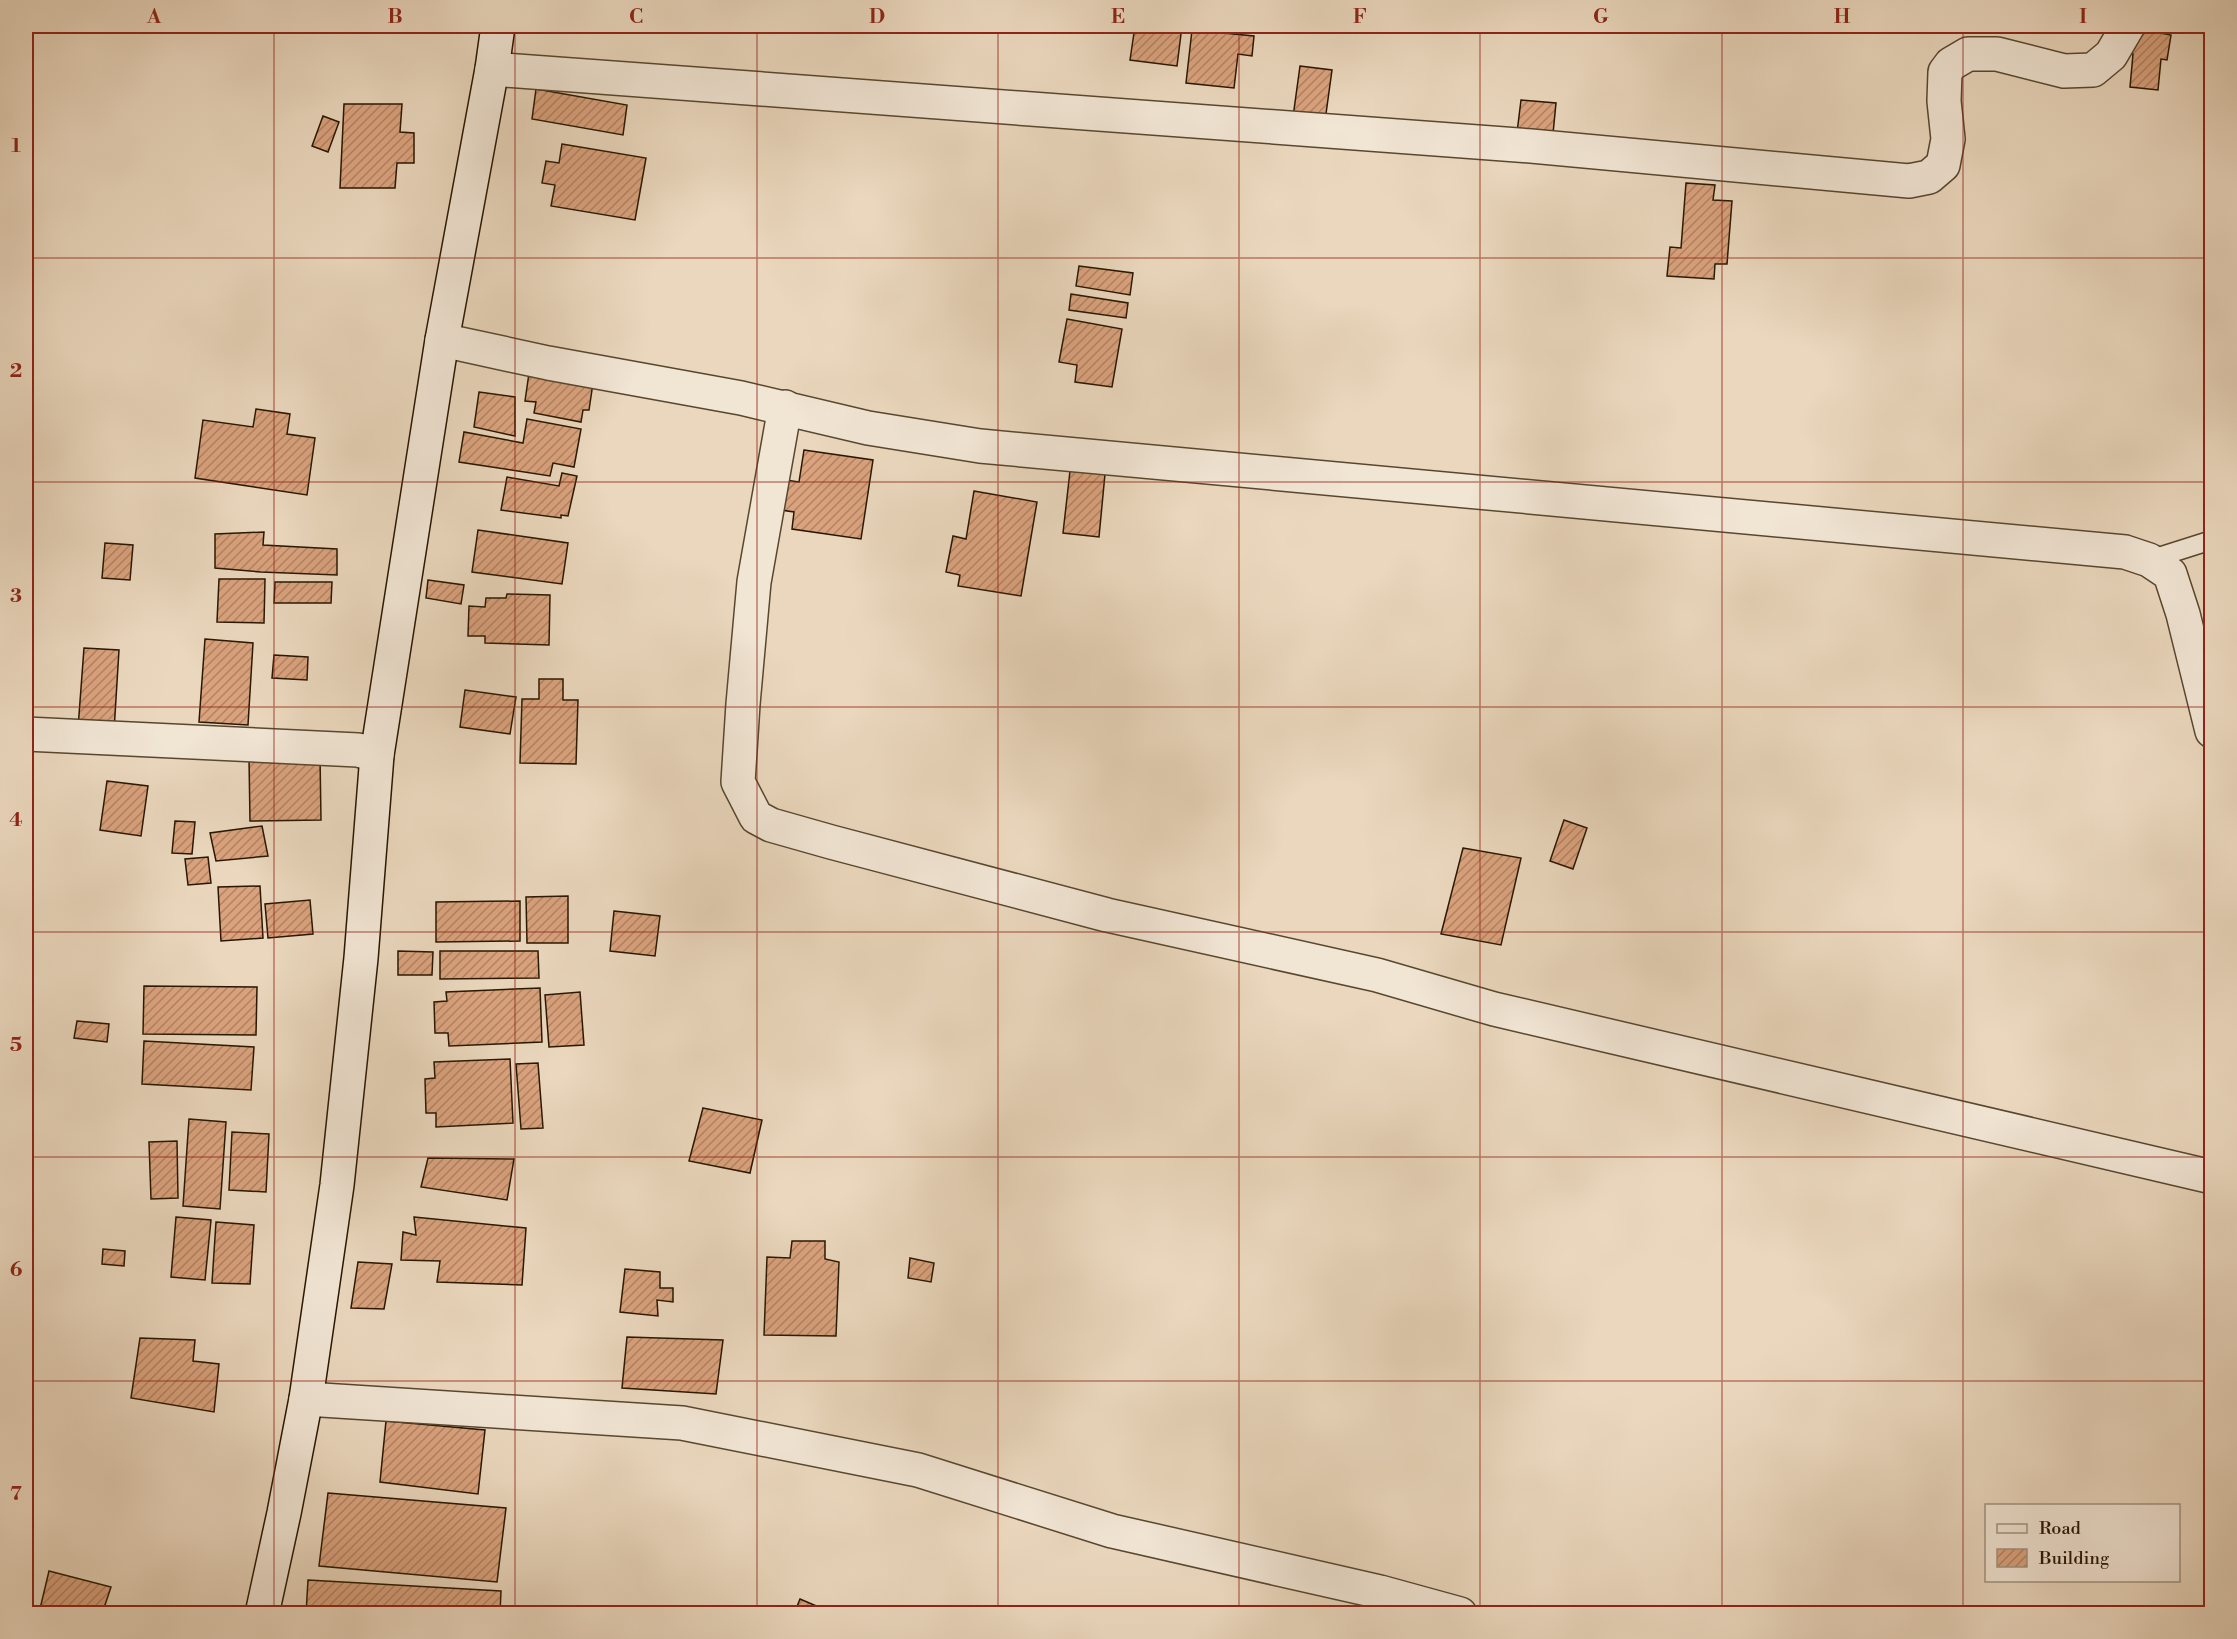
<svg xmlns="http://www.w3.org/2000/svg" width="2237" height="1639" viewBox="0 0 2237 1639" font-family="'Libre Bodoni',serif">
<defs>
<pattern id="building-hatch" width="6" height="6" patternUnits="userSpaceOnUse" patternTransform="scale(1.5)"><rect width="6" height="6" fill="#daa27d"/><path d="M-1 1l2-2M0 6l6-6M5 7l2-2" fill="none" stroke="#b18364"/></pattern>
</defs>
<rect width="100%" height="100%" fill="#ead7bd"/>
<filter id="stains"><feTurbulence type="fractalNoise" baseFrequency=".00333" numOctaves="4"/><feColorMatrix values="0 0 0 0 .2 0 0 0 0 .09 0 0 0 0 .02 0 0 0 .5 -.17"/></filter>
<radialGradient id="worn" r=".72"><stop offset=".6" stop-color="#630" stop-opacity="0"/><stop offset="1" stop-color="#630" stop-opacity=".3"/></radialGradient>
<!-- building -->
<g fill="url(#building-hatch)" stroke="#281700" stroke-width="1.5">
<path d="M1135,26H1182L1177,66L1130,60Z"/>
<path d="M2128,27L2171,35L2167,60L2161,59L2158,90L2130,87L2133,54L2123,52Z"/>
<path d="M1192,30L1254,36L1252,56L1238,54L1234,88L1186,83Z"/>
<path d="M1300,66L1332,70L1325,121L1293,117Z"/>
<path d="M536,89L627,105L623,135L532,119Z"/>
<path d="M1521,100L1556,103L1552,144L1516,141Z"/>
<path d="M344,104H402L400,132L414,133V163H397L395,188H340Z"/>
<path d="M323,116L339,122L328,152L312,146Z"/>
<path d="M562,144L646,158L635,220L551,206L555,185L542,183L546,161L559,163Z"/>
<path d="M1686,183L1715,185L1713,200L1732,201L1727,264H1715L1714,279L1667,276L1670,247L1681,248Z"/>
<path d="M1079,266L1133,273L1130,295L1076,286Z"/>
<path d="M1071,294L1128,303L1126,318L1069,310Z"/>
<path d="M1067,319L1122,329L1112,387L1075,382L1077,365L1059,362Z"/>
<path d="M529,373L593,383L589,410H583L581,422L534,413L536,402L525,401Z"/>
<path d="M479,392L515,397V436L474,427Z"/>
<path d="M256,409L290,414L287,434L315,438L307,495L195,478L203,420L253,427Z"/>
<path d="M527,419L581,429L574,467L553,463L550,476L459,462L464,432L523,443Z"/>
<path d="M804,450L873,460L861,539L792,529L794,512L781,510L786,480L799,482Z"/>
<path d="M1070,471L1105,474L1099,537L1063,533Z"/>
<path d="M562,473L577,476L568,516L561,515V518L501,510L507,477L559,486Z"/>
<path d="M974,491L1037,502L1021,596L958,586L960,575L946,572L953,536L966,539Z"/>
<path d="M478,530L568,543L562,584L472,572Z"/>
<path d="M264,532L263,545L337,549V575L261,572L215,568V534Z"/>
<path d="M105,543L133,545L130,580L102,578Z"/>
<path d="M219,579H265L264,623L217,622Z"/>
<path d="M428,580L464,585L461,604L426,598Z"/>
<path d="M275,582H332L331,603H274Z"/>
<path d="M507,594L550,595L549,645L485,643V636H468L469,606L485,607L486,598H506Z"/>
<path d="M205,639L253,643L248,725L199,722Z"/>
<path d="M84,648L119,650L114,731L78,728Z"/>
<path d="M274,655L308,657L307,680L272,678Z"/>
<path d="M539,679H563V700H578L576,764L520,763L522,699H539Z"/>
<path d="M465,690L516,697L510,734L460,727Z"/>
<path d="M320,756L321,820L250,821L249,758Z"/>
<path d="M107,781L148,786L141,836L100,830Z"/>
<path d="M1564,820L1587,828L1573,869L1550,861Z"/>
<path d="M175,821L195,822L192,854L172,853Z"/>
<path d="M262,826L268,856L216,861L210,833Z"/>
<path d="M1463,848L1521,858L1501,945L1441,934Z"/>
<path d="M208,857L211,883L188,885L185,859Z"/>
<path d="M260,886L263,938L221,941L218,887Z"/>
<path d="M568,896V943H527L526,897Z"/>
<path d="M310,900L313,934L268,938L265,904Z"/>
<path d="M520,901V941L436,942V902Z"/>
<path d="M614,911L660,916L655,956L610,951Z"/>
<path d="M398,951L433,952L432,975H398Z"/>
<path d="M440,951H538L539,978L440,979Z"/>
<path d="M144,986L257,987L256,1035L143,1034Z"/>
<path d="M540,988L542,1042L449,1046L448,1033H435L434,1002L447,1001L446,992Z"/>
<path d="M580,992L584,1045L549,1047L545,995Z"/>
<path d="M77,1021L109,1024L107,1042L74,1038Z"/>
<path d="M144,1041L254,1047L251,1090L142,1084Z"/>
<path d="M510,1059L513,1123L436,1127V1113H426L425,1079L435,1078L434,1062Z"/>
<path d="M538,1063L543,1128L521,1129L516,1064Z"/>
<path d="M703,1108L762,1120L750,1173L689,1161Z"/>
<path d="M189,1119L226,1122L220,1209L183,1206Z"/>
<path d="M232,1132L269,1134L266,1192L229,1190Z"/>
<path d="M177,1141L178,1198L151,1199L149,1142Z"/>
<path d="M428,1158L514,1159L507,1200L421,1187Z"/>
<path d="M176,1217L211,1220L205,1280L171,1277Z"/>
<path d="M414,1217L526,1228L522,1285L437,1282L440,1261L401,1260L403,1232L416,1235Z"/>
<path d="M216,1222L254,1225L250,1284L212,1283Z"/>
<path d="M792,1241H825V1259L839,1262L836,1336L764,1335L767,1257L790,1258Z"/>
<path d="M103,1249L125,1251L124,1266L102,1264Z"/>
<path d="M910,1258L934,1263L931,1282L908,1278Z"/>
<path d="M358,1262L392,1264L384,1309L351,1308Z"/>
<path d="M625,1269L660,1272V1288H673V1302L657,1300L658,1316L620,1312Z"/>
<path d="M627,1337L723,1340L716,1394L622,1388Z"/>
<path d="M140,1338L195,1340L193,1361L219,1364L214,1412L131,1398Z"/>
<path d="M386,1421L485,1430L478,1494L380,1482Z"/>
<path d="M328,1493L506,1508L497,1582L319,1566Z"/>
<path d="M49,1571L111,1587L102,1614L39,1613Z"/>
<path d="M308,1580L501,1591L500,1614H306Z"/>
<path d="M800,1599L835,1614H794Z"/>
</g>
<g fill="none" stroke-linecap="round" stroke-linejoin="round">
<defs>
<path id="lane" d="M2149,560L2212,540"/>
<g id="street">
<path d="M492,69L1531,146L1909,181L1929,177L1943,165L1948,139L1944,101L1945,72L1951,64L1968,54H1997L2064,71L2093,70L2111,55L2128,26"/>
<path d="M442,340L548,363L741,398L868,428L980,446L2125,552L2149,560L2170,574L2183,614L2212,731"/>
<path d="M785,407L754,582L743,704L738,782L756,817L771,825L831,842L1107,915L1377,975L1494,1009L2212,1177"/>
<path d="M26,734L358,750L377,755"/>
<path d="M306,1399L682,1423L918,1470L1112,1531L1380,1592L1460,1614"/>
</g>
<path id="secondary" d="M262,1614L284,1513L306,1399L337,1185L361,958L377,755L442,340L492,69L498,26"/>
</defs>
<!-- lane casing -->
<use href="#lane" stroke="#58472f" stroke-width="21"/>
<!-- street casing -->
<use href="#street" stroke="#58472f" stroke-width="36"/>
<!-- secondary casing -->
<use href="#secondary" stroke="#281700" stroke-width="36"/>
<!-- lane -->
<use href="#lane" stroke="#f1e5d4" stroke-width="18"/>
<!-- street -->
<use href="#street" stroke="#f1e5d4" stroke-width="33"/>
<!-- secondary -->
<use href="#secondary" stroke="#f1e5d4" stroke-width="33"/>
</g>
<!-- grid -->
<path fill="none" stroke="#8f2418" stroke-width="1.5" stroke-opacity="0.55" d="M274,26V1614M515,26V1614M757,26V1614M998,26V1614M1239,26V1614M1480,26V1614M1722,26V1614M1963,26V1614M26,258H2212M26,482H2212M26,707H2212M26,932H2212M26,1157H2212M26,1381H2212"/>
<!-- margin -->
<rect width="2237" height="1639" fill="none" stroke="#ead7bd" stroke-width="66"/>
<!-- legend -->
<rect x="1985" y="1504" width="195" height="78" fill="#f1e5d4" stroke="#a1937f" stroke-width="1.5"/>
<rect x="1997" y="1524" width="30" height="9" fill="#f1e5d4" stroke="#a1937f" stroke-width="1.5"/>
<text x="2039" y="1534" font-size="18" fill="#281700">Road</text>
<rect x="1997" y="1549" width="30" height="18" fill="url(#building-hatch)" stroke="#a1937f" stroke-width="1.5"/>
<text x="2039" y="1564" font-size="18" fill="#281700">Building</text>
<rect x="33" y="33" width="2171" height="1573" fill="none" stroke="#8f2418" stroke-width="2"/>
<g font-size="20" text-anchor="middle" font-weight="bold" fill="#8f2418">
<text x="154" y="23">A</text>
<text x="395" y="23">B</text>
<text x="636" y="23">C</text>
<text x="877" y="23">D</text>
<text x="1118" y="23">E</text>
<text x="1360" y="23">F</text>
<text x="1601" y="23">G</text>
<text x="1842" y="23">H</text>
<text x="2083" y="23">I</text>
<text x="16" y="152">1</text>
<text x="16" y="377">2</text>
<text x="16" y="602">3</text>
<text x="16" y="826">4</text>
<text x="16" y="1051">5</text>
<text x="16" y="1276">6</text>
<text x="16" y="1500">7</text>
</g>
<rect width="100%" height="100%" filter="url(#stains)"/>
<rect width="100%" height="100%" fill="url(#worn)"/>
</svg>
